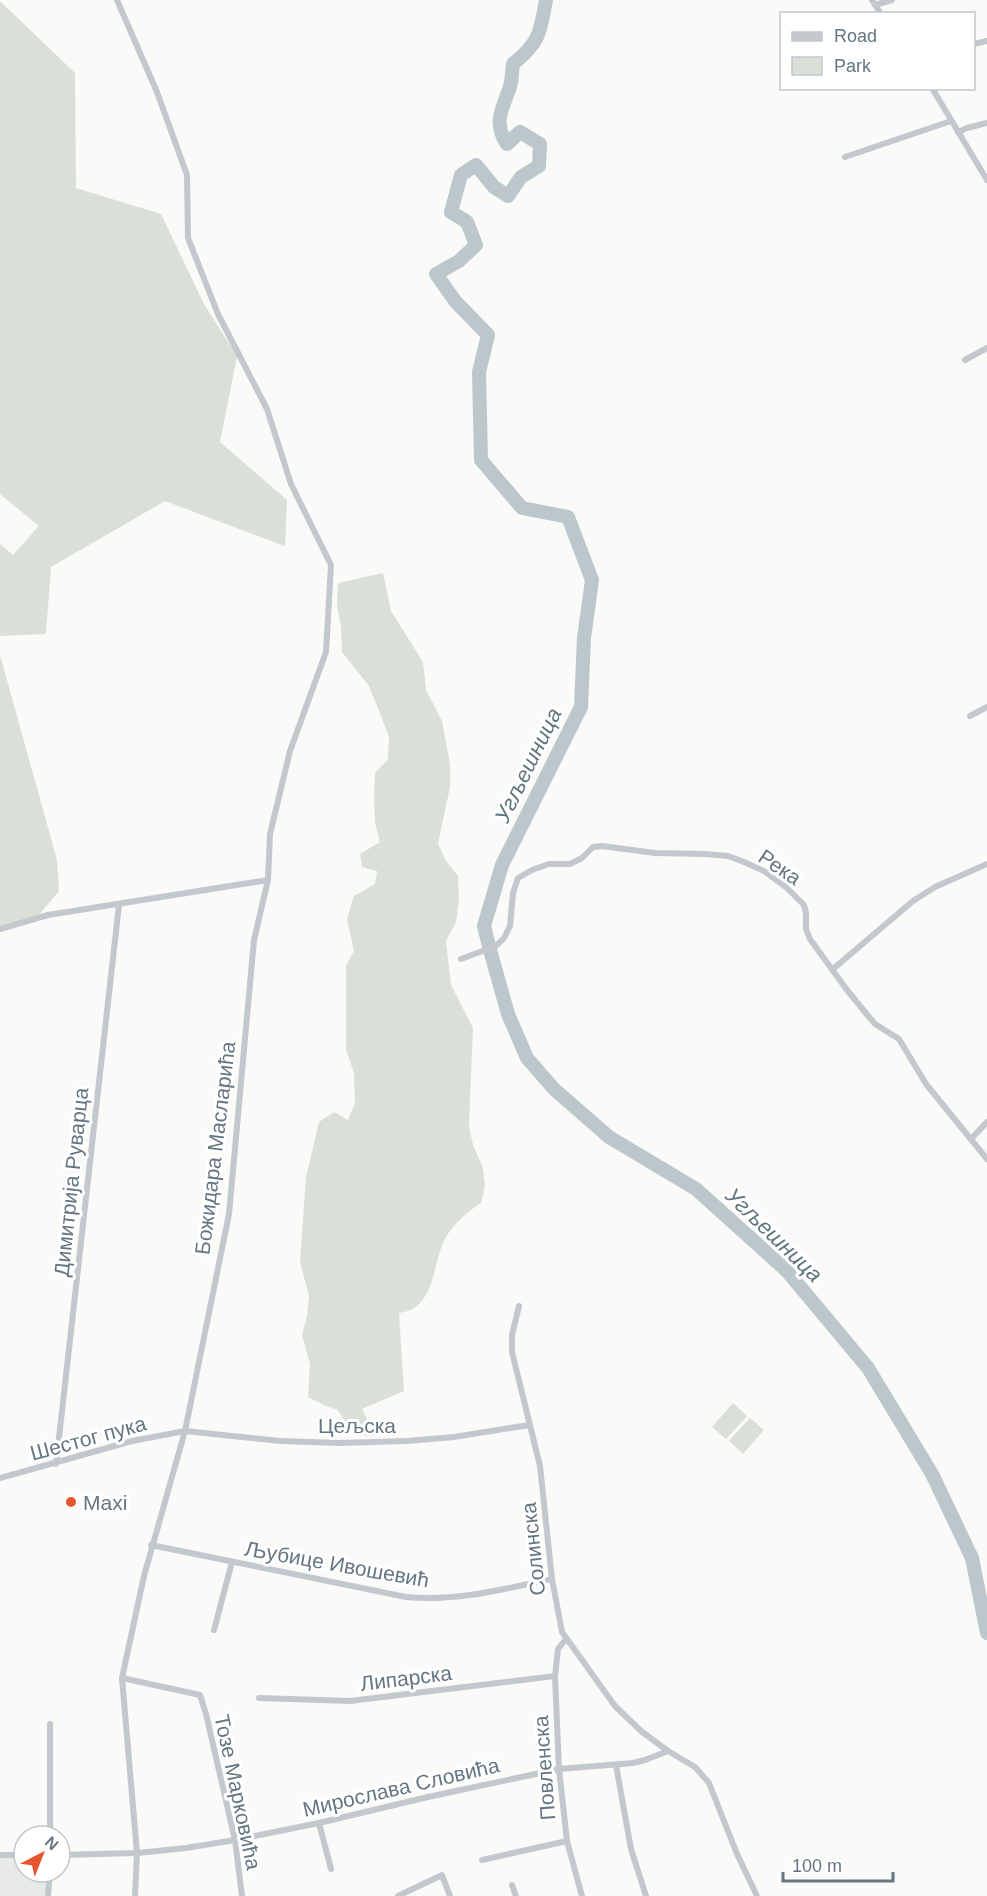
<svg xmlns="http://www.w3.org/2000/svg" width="987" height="1896" viewBox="0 0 987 1896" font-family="Arial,sans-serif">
<rect width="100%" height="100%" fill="#fafaf8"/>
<!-- built -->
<path fill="#e8e9e9" d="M0,1855H24V1872H50L48,1896H0Z"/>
<!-- green -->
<g fill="#dadfd7">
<path d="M0,1L75,73L76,188L161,214L204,304L237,356L220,442L287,500L285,546L165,501L51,567L46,634L0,636V544L13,555L39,526L0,494Z"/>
<path d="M383,573L391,611L423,662L426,690L442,721L450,764V787L438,844L446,861L458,876L459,900L456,922L446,941L451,985L473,1028L469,1126L473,1145L483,1168L485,1186L481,1203C470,1210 458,1220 450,1231C432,1254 439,1291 413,1309C409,1311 404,1312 399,1313L404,1391L362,1409L375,1436L353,1435L338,1410L326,1406L308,1397L310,1364L302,1335L307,1316L309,1296L300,1262L306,1177L319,1122L334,1112L348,1120L355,1103L354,1073L346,1049V966L354,951L347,919L354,896L375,884L377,871L362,867L360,854L380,842L375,823L374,801L375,773L388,759L389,736L369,686L342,652L341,626L337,605L338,583Z"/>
<path d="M0,655L57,860L59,891L36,918L0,927Z"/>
<path d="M733,1403L747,1416L726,1439L712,1427Z"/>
<path d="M750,1418L764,1430L743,1454L729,1441Z"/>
</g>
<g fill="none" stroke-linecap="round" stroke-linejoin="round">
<!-- river -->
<g stroke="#bbc7cb" stroke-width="14">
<path d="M489,946L484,926L502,865L581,707L584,638L592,580L568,517L522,508L481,460L479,372L488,335L455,301L436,274L459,261L476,245L467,222L451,212L461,175L476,165L494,187L508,196L521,177L539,166L540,144L520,132L507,144C491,120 505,106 511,83C512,77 512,70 513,64C540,42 540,33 546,0"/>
<path d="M490,950L508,1014L527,1058L554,1089L609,1137L696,1189L787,1271L868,1368L932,1474L972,1558L987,1633"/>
</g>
<!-- minor -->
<g stroke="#c3c8cc" stroke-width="6">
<path d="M117,0L157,92L187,175L188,238L218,314L267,409L291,484L331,565L326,652L290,751L270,834L268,880L254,940L229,1214L185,1431L144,1576L122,1678L137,1853L135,1896"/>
<path d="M872,0L881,14"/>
<path d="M875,5L892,0"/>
<path d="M974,44L987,41"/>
<path d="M932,88L987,180"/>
<path d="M958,132L967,128L987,123"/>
<path d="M845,157L951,121"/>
<path d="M965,360L987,348"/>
<path d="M970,716L987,707"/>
<path d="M0,929L48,915L268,880"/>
<path d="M461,959L496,946L504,938L510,926L513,893L518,878L532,870L549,864H570L582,858L593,847L602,846L655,853L706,854L728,856L744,862L764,871L786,887L804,905L806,913V929L810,939L847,990L869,1017L875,1024L899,1039L926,1084L987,1159"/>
<path d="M833,969L913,901L935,887L987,864"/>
<path d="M971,1139L987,1122"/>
<path d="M519,1306L512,1335V1352L540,1466L552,1579L562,1632L615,1706L641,1731L668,1751L695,1767L709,1783L737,1854L757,1896"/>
<path d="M56,1464L119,905"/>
<path d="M0,1478L132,1441L185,1431L281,1441L339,1443L407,1441L454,1437L529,1425"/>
<path d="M151,1545L406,1597C456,1602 503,1589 552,1579"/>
<path d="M214,1630L232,1562"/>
<path d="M566,1639L558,1649L555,1676L559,1769L567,1841L582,1896"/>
<path d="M122,1678L200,1695L206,1714L235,1840L242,1896"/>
<path d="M259,1698L350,1701L555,1676"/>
<path d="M50,1724V1836"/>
<path d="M616,1765L631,1849L646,1896"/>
<path d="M319,1823L331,1869"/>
<path d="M0,1855H24"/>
<path d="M60,1855L137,1853L186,1848L235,1840L319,1823L428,1797L559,1769L633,1763L645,1760L668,1751"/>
<path d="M482,1860L567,1841"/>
<path d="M512,1885L516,1896"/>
<path d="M48,1896L50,1872"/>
<path d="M398,1896L442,1875L450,1896"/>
</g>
</g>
<!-- markers -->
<circle fill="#e4572e" stroke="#fff" stroke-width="2" cx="71" cy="1502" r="6"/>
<g text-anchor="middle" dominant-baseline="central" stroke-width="6" stroke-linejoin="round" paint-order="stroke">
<!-- street labels -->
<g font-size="21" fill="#657683" stroke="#fff">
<text transform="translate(780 867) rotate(34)">Река</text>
<text transform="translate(215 1148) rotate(-83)">Божидара Масларића</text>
<text transform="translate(71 1182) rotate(-84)">Димитрија Руварца</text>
<text x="357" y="1425">Цељска</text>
<text transform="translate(88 1438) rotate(-15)">Шестог пука</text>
<text transform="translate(533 1549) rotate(-96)">Солинска</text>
<text transform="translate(337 1564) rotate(10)">Љубице Ивошевић</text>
<text transform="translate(406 1678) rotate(-7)">Липарска</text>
<text transform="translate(544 1768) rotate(-94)">Повленска</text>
<text transform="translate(401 1787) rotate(-13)">Мирослава Словића</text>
<text transform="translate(238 1792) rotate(78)">Тозе Марковића</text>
</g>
<!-- poi labels -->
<g font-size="21" fill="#657683" stroke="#fff" text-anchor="start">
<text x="83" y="1502">Maxi</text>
</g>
<!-- water labels -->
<g font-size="22" font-style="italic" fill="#60757c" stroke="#fff">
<text transform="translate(528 765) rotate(-64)">Угљешница</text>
<text transform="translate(774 1235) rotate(44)">Угљешница</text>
</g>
</g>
<!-- legend -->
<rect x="780" y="12" width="195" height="78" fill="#ffffff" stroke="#c1c8cd" stroke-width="1.5"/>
<rect x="792" y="32" width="30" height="9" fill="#c3c8cc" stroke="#c1c8cd" stroke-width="1.5"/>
<text x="834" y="42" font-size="18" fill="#657683">Road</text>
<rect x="792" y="57" width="30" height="18" fill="#dadfd7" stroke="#c1c8cd" stroke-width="1.5"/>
<text x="834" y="72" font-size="18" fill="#657683">Park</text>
<!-- north arrow -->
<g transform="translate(42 1854) rotate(42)"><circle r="28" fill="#ffffff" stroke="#c1c8cd" stroke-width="1.5"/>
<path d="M0-4.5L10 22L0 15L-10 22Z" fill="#e4572e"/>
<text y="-9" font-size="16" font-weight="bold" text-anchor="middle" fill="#657683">N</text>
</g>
<!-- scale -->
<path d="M783 1872v9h110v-9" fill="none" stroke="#657683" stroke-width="3"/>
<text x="792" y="1872" font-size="18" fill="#657683" stroke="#ffffff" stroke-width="4.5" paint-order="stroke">100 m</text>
</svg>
